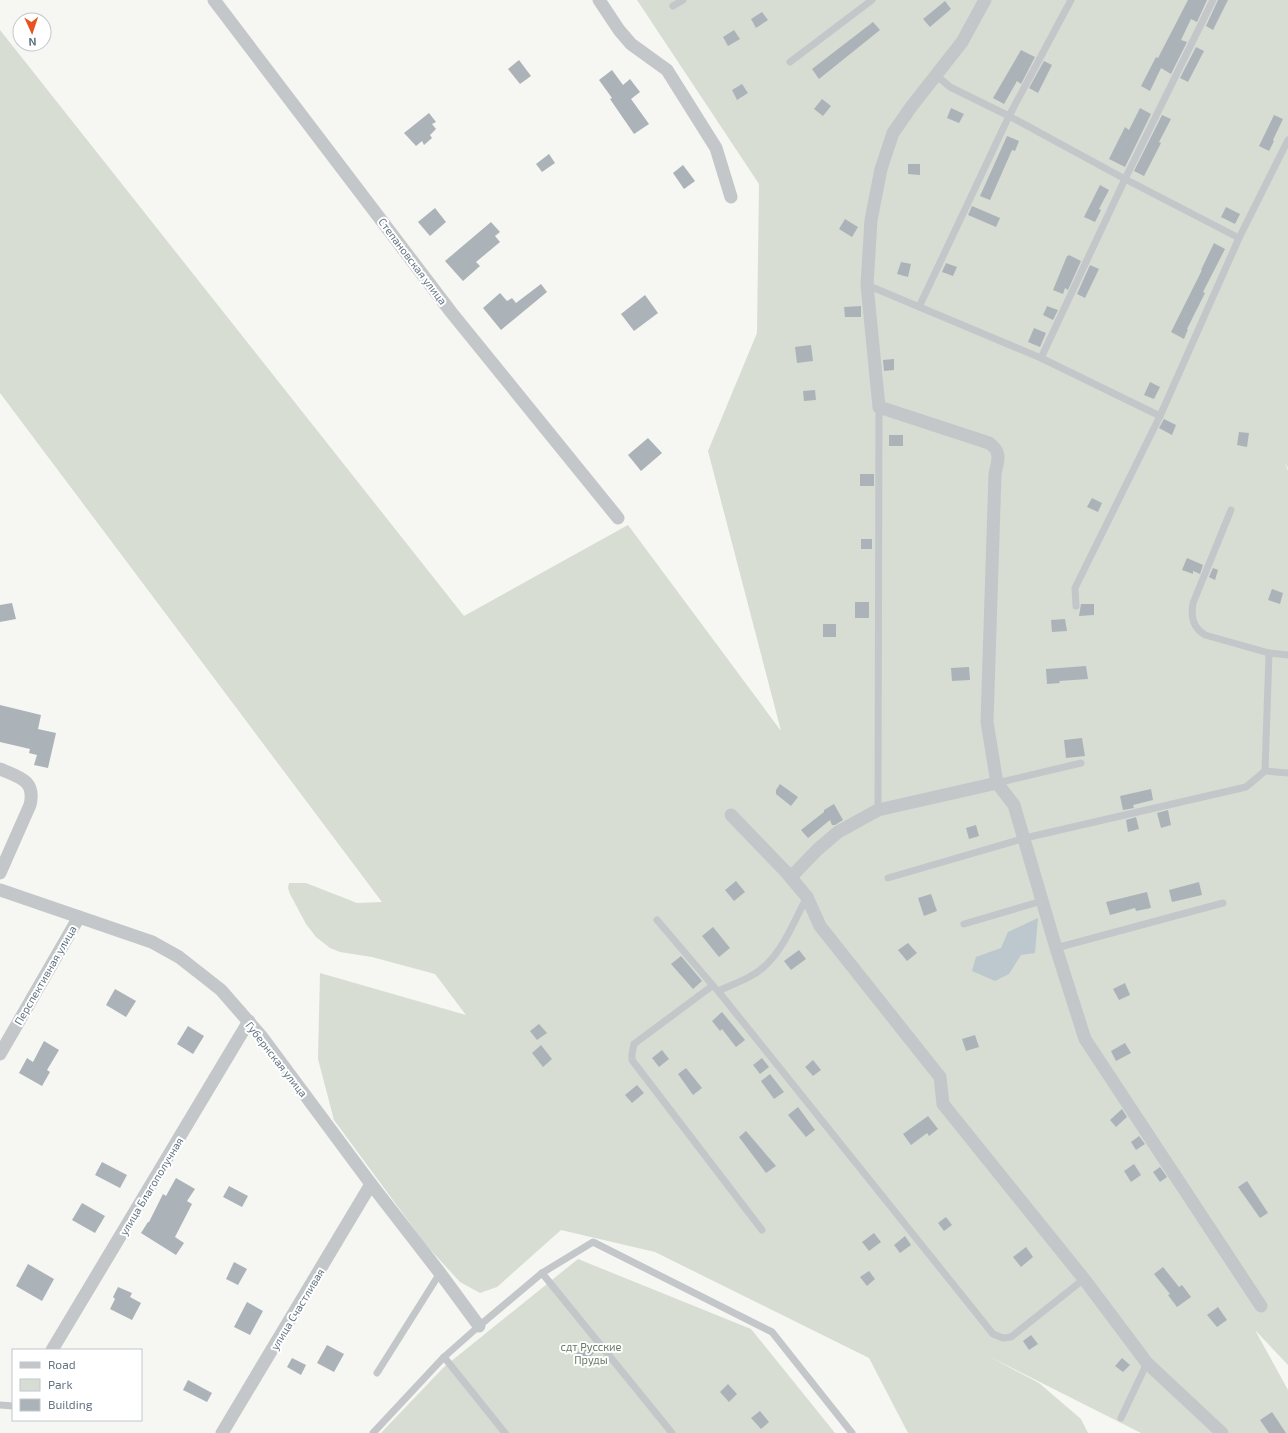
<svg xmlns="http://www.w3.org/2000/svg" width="1288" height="1433" viewBox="0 0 1288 1433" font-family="'Exo 2',sans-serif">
<rect width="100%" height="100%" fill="#f6f6f2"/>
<!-- green -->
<g fill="#d7ddd3">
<path d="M637,0H1288V468L1284,462L1288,470V1365L1255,1330L1288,1390V1433H1141L988,1356L1039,1383L1081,1419L1088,1433H908L869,1358L655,1252L561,1230L497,1287L480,1293L460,1282L426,1245L334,1120L318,1059L320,973L466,1015L435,974L372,957L340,952L330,948L316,937L306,924L290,894L288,888L289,883H306L357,903L382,902L0,393V30L464,616L628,525L781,731L708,451L757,333L759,184Z"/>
<path d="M578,1259L751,1329L835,1433H381L444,1367Z"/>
</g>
<!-- water -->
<path fill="#bcc8cd" d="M1038,918L1035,953L1021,955L1009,974L995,981L972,971L976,957L1001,948L1008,932Z"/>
<!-- building -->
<g fill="#abb3b9">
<path d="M1188,0H1207L1197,22L1191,19L1181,40L1187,42L1171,74L1161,68L1150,91L1141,86L1156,57L1158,58Z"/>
<path d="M1218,0H1228L1213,30L1206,26Z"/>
<path d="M945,1L951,9L930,27L923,19Z"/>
<path d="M762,12L768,20L756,28L751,19Z"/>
<path d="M873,22L880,30L819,79L812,69Z"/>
<path d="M734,30L740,39L728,46L723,37Z"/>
<path d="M1196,47L1204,51L1188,82L1180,78Z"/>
<path d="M1021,50L1035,57L1021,84L1017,81L1004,104L993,98Z"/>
<path d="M519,60L531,76L520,84L508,69Z"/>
<path d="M1044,61L1052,65L1038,93L1029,88Z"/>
<path d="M612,70L623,85L630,79L640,92L631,99L649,124L634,134L610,99L612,98L599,80Z"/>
<path d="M742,84L748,93L737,100L732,90Z"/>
<path d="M822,99L831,106L823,116L814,109Z"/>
<path d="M951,108L964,114L959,123L947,118Z"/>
<path d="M1140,108L1151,114L1125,167L1109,159L1125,127L1129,130Z"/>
<path d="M429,113L436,122L432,124L436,129L430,135L432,138L424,145L422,141L416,146L404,133Z"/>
<path d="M1162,115L1171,119L1159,142L1161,143L1144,176L1134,171Z"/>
<path d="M1274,115L1283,119L1273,140L1274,141L1269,151L1259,146Z"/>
<path d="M1007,136L1019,141L1015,151L1012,150L990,200L980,196Z"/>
<path d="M549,154L555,163L542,172L536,164Z"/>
<path d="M908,164H920V175L908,174Z"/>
<path d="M683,165L695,181L684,189L673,173Z"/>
<path d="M1100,185L1109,190L1099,209L1101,210L1095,222L1084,217Z"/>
<path d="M972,206L1000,218L996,227L968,215Z"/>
<path d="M1226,207L1240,214L1235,224L1221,217Z"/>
<path d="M435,208L446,222L430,236L418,222Z"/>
<path d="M845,219L858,227L852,237L839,229Z"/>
<path d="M491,222L500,232L495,236L500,242L476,262L480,266L463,281L445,261Z"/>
<path d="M1214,243L1225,249L1203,292L1205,293L1187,329H1188L1184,339L1171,332L1202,270H1201Z"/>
<path d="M1069,255L1081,261L1068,290L1065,288L1063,294L1053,290L1067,256H1068Z"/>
<path d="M901,262L911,264L908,277L897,274Z"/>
<path d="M946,263L957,267L953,276L942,272Z"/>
<path d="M1090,265L1099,269L1085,298L1077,294Z"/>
<path d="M541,284L547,292L501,330L483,308L500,293L507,301L512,298L516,303Z"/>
<path d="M645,295L658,313L634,331L621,314Z"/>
<path d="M861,306V317H845L844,307Z"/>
<path d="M1047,306L1058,310L1053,320L1043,315Z"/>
<path d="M1034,328L1046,333L1040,347L1028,342Z"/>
<path d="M811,345L813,361L797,363L795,347Z"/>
<path d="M894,359V370L884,371L883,360Z"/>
<path d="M1150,382L1160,387L1154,399L1144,395Z"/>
<path d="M815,390L816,400L804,401L803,391Z"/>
<path d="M1164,419L1176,425L1172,435L1159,428Z"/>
<path d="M1239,432L1249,433L1247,447L1237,445Z"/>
<rect x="889" y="435" width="14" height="11"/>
<path d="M648,438L662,453L641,471L628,455Z"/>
<rect x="860" y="474" width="14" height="12"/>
<path d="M1092,498L1102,503L1098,512L1087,507Z"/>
<rect x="861" y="539" width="11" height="10"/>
<path d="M1187,558L1203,565L1200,574L1193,571V574L1182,570Z"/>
<path d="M1213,568L1218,570L1215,580L1209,577Z"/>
<path d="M1272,589L1283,593L1280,604L1268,600Z"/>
<rect x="855" y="602" width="14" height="16"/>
<path d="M12,603L16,619L0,622V605Z"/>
<path d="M1081,604H1094V615L1079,616Z"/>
<path d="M1065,619L1067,631L1052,632L1051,620Z"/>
<rect x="823" y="624" width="13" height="13"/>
<path d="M1086,666L1088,679L1059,681L1060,683L1047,684L1046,669Z"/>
<path d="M969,667L970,680L952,681L951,668Z"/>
<path d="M0,705L41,715L38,729L56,733L48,768L34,765L37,755L29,753L30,749L0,742Z"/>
<path d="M1082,738L1085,756L1066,758L1064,740Z"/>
<path d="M780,784L798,797L791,806L776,794V790Z"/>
<path d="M1151,789L1153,800L1133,805L1134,808L1123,810L1120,796Z"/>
<path d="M834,804L843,820L835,825H832L830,820L808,838L801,830L824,812V810Z"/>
<path d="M1168,810L1171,825L1161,828L1157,813Z"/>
<path d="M1136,817L1139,829L1128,832L1126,820Z"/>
<path d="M976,825L979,836L969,839L966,828Z"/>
<path d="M736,881L745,892L734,901L725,890Z"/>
<path d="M1199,882L1202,895L1172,902L1169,890Z"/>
<path d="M1147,892L1151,908L1136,911L1135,908L1110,915L1106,902Z"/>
<path d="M931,894L937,911L924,916L918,898Z"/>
<path d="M713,927L730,948L719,957L702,936Z"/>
<path d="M908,943L917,953L907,961L898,950Z"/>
<path d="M799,950L806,959L791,970L784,961Z"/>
<path d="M681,956L702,981L693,989L671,964Z"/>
<path d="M1125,983L1130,995L1119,1000L1113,989Z"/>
<path d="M115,989L136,1001L126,1017L106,1005Z"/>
<path d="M722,1012L745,1040L736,1047L722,1029L720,1031L712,1021Z"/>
<path d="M539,1024L547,1033L537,1040L530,1031Z"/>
<path d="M188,1026L204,1036L193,1054L177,1044Z"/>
<path d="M975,1035L979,1047L966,1051L962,1039Z"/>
<path d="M44,1041L59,1050L47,1070L50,1072L42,1086L19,1073L27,1058L33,1062Z"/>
<path d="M1125,1043L1131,1053L1116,1061L1111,1051Z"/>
<path d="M541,1045L552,1059L543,1067L532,1053Z"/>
<path d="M662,1050L669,1059L659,1067L652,1058Z"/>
<path d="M762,1058L769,1067L760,1074L753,1065Z"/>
<path d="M813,1060L821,1070L813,1076L805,1067Z"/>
<path d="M686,1068L702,1088L693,1095L678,1074Z"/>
<path d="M770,1074L784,1092L774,1099L761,1081Z"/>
<path d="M637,1085L644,1093L632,1103L625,1095Z"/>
<path d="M798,1107L815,1130L806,1137L788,1115Z"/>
<path d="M1122,1109L1127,1117L1116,1127L1110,1120Z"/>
<path d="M928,1116L938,1129L929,1136L927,1133L911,1145L903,1134Z"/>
<path d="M746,1131L776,1166L766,1173L739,1137Z"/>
<path d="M1139,1136L1145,1144L1136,1150L1131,1142Z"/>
<path d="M102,1162L127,1175L120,1188L95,1175Z"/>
<path d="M1134,1164L1141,1175L1131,1182L1124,1171Z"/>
<path d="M1160,1167L1167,1177L1160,1182L1153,1172Z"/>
<path d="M176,1178L195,1189L187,1201L192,1204L175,1237L184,1243L176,1255L141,1233L148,1222H149L163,1194L166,1196Z"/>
<path d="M1247,1181L1268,1213L1260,1218L1238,1187Z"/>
<path d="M229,1186L248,1196L242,1207L223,1197Z"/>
<path d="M82,1203L105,1216L95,1233L72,1220Z"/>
<path d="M946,1217L952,1225L944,1231L938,1223Z"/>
<path d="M874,1233L881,1242L869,1251L862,1242Z"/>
<path d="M905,1236L911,1245L900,1253L894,1245Z"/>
<path d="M1026,1247L1033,1257L1021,1267L1013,1257Z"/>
<path d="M234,1262L247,1269L238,1285L226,1279Z"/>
<path d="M28,1264L54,1279L42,1301L16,1286Z"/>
<path d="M1163,1267L1179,1287L1182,1285L1191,1297L1177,1307L1168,1295L1170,1294L1154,1274Z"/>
<path d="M869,1271L875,1279L867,1286L860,1277Z"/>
<path d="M118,1287L132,1293L130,1297L141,1303L132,1320L110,1309L115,1299L113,1297Z"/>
<path d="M247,1302L263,1311L250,1335L234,1327Z"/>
<path d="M1218,1307L1227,1320L1217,1327L1207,1315Z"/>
<path d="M1031,1335L1038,1344L1029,1350L1023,1341Z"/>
<path d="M587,1344L594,1353L583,1363L576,1354Z"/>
<path d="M327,1345L344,1354L334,1372L317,1363Z"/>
<path d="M292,1358L306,1365L301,1375L287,1367Z"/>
<path d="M1122,1358L1130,1365L1123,1372L1115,1366Z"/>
<path d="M188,1380L212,1393L207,1402L183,1390Z"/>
<path d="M728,1384L737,1394L729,1402L720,1392Z"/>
<path d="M760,1411L769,1422L761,1429L751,1418Z"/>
<path d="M1272,1412L1286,1433H1269L1260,1420Z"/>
</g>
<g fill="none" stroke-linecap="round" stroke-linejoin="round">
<!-- lane -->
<g stroke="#c3c7ca" stroke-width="7">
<path d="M673,6L683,0"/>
<path d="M790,62L872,0"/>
<path d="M936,75L950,87L1009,116L1125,179L1239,238"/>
<path d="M867,285L1041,358L1160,416L1075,588L1076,606"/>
<path d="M919,307L1009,116L1071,0"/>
<path d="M1041,358L1125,179L1213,0"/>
<path d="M1160,416L1239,238L1288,140"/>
<path d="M1231,510L1193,603C1191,616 1192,627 1205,635L1269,653"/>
<path d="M1288,655L1269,653L1265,771L1288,773"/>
<path d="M997,783L1081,763"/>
<path d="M878,810L879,407"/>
<path d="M888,878L1025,838L1246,787L1265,771"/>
<path d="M807,897C795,919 785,946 767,964C755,977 733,984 718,991L993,1334L1003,1338L1011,1337L1084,1279"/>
<path d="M657,920L715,988"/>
<path d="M964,924L1042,901"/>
<path d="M1056,948L1223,903"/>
<path d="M712,986L634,1044L632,1054V1060L762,1230"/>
<path d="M542,1273L672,1433"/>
<path d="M444,1357L505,1433"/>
<path d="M377,1373L440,1273"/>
<path d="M0,1405L13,1406"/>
<path d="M1121,1418L1147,1363"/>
<path d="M373,1433L444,1357L479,1326L542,1273L593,1242L772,1332L852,1433"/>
</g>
<!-- street -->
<g stroke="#c3c7ca" stroke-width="13">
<path d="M214,0L451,312L618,518"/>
<path d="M599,0L619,30L631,44L667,70L716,148L731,197"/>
<path d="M985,0L962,42L911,107L893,133L881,169L871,220L867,285L879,407L989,443C1002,452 998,460 995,474L987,722L997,783L1014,805L1056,948L1085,1039L1261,1306"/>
<path d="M0,769C19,777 36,780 30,805L0,873"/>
<path d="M731,815L786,872L807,897L820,926L940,1077L943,1104L1084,1279L1147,1363L1222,1433"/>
<path d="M791,877L817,850L838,832L878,810L997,783"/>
<path d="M0,890L152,942L179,957L221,990L262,1037L371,1184L440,1273L479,1326"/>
<path d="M0,1054L79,917"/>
<path d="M52,1350L249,1021"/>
<path d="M222,1433L371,1184"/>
</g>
</g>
<g text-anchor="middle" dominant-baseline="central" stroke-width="4" stroke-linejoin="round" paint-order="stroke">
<!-- street labels -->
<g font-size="11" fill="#647584" stroke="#fff">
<text transform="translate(413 261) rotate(53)">Степановская улица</text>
<text transform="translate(45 975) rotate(-60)">Перспективная улица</text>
<text transform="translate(277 1059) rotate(52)">Губернская улица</text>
<text transform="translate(151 1186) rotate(-59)">улица Благополучная</text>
<text transform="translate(297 1309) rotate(-59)">улица Счастливая</text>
</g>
<!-- park labels -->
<g font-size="11" fill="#677b63" stroke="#fff">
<text x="591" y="1346">сдт Русские<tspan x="591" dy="13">Пруды</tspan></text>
</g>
</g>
<!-- legend -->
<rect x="12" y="1349" width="130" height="72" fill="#ffffff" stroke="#c1c8ce"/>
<rect x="20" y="1362" width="20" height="6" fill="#c3c7ca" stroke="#c1c8ce"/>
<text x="48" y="1369" font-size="12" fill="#647584">Road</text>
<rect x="20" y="1379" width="20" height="12" fill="#d7ddd3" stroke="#c1c8ce"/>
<text x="48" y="1389" font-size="12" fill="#647584">Park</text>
<rect x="20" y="1399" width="20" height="12" fill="#abb3b9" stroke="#c1c8ce"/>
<text x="48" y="1409" font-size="12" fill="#647584">Building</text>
<!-- north arrow -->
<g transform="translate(32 32) rotate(177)"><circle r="19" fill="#ffffff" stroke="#c1c8ce"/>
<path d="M0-3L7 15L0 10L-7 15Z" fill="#e85220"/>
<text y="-6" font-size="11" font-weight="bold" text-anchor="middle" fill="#647584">N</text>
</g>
</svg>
